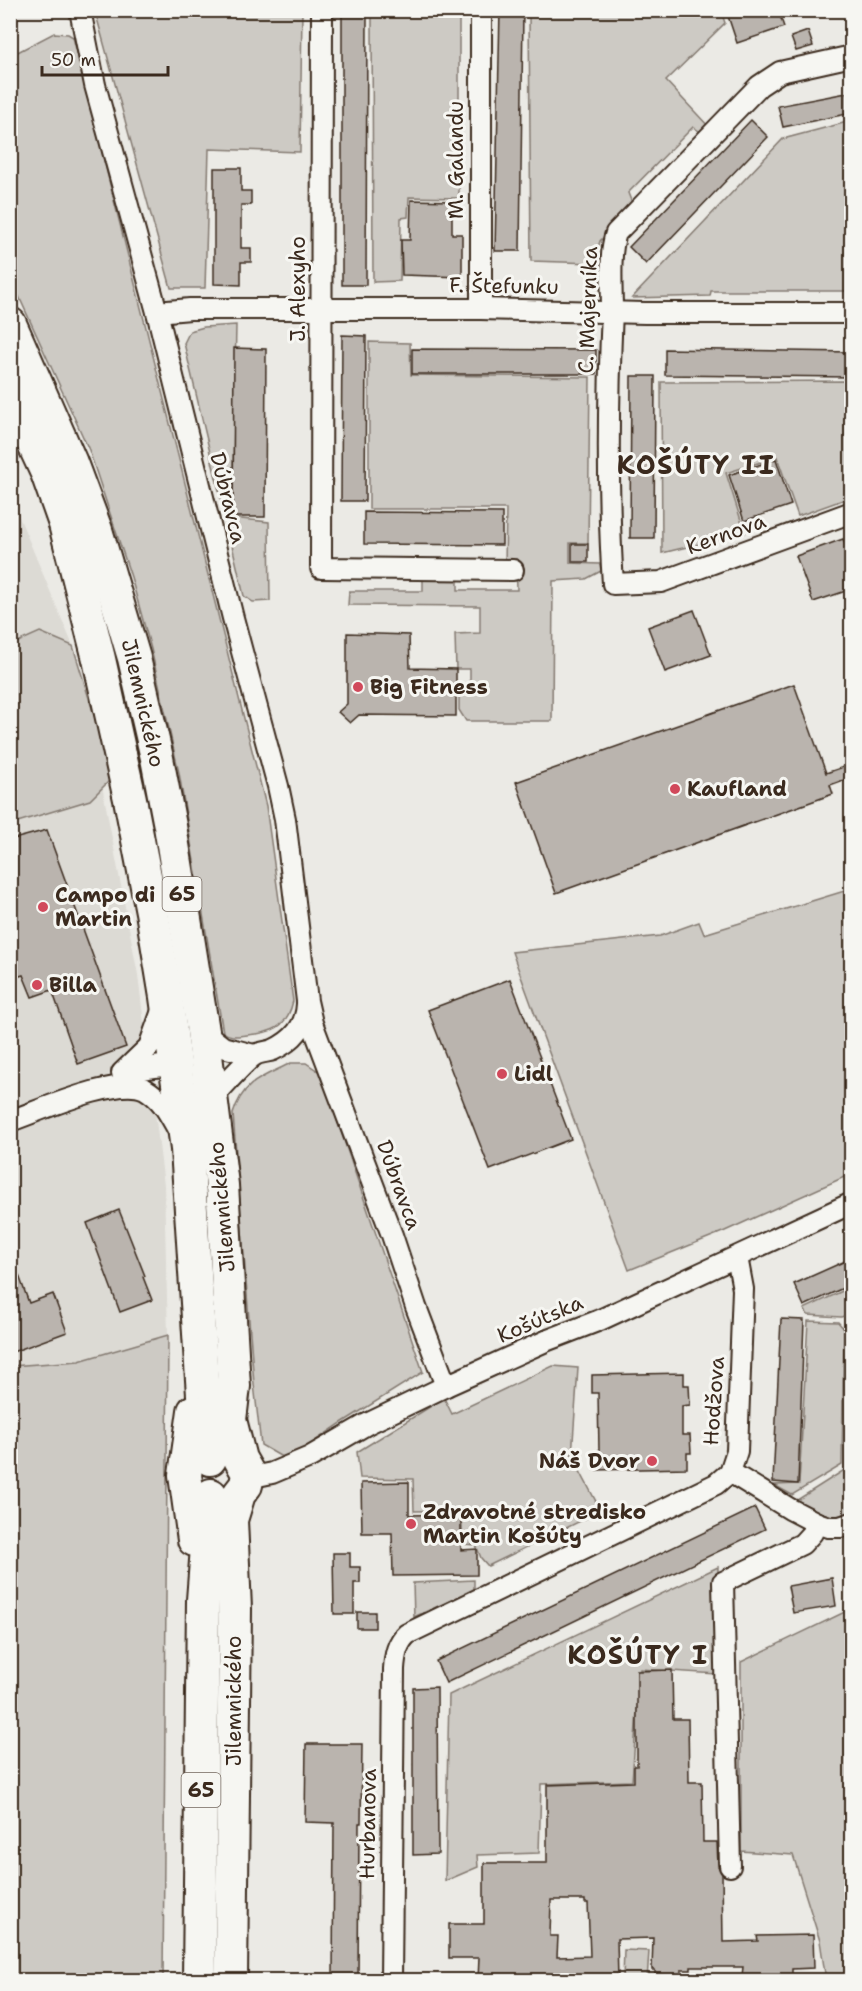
<svg xmlns="http://www.w3.org/2000/svg" width="862" height="1991" viewBox="0 0 862 1991" font-family="'Shantell Sans',sans-serif">
<rect width="100%" height="100%" fill="#ebeae5"/>
<filter id="ink" filterUnits="userSpaceOnUse"><feTurbulence type="fractalNoise" baseFrequency=".0167" numOctaves="2"/><feDisplacementMap in="SourceGraphic" scale="12" xChannelSelector="R" yChannelSelector="G"/><feConvolveMatrix kernelMatrix="1 2 1 2 8 2 1 2 1" color-interpolation-filters="sRGB"/></filter>
<g filter="url(#ink)">
<!-- built -->
<g fill="#dcdad4">
<path d="M10,495L73,646L40,632L11,645Z"/>
<path d="M100,775L138,975L164,1185L168,1335L79,1361L11,1366L10,797Z"/>
</g>
<!-- green -->
<g fill="#cdcac4" stroke="#847a71" stroke-width="1.5">
<path d="M95,11H302L300,152L209,149L205,288H171Z"/>
<path d="M372,11H459V198L409,197L408,217L401,218L400,281L373,282Z"/>
<path d="M529,11H721L725,23L666,81L711,129L705,135L693,127L628,193L634,208L600,241L594,263L531,261Z"/>
<path d="M54,33L68,34L73,37L266,806L293,1001C287,1028 272,1033 247,1035C237,1036 231,1038 223,1032L179,773L151,649L131,577L89,450L11,279L10,56Z"/>
<path d="M851,121V291H711L710,296L632,298L783,139Z"/>
<path d="M236,325L232,518L269,522L270,601L253,602L244,596L184,343L190,331L204,327Z"/>
<path d="M369,342L410,343L411,375L590,377L588,543H570V563L600,564L601,571L586,579L553,581L552,721H466L459,710V685H470V669H456L455,634L480,633V606L348,605L349,591H423V577H458V590H517L516,559L505,565L506,509H369Z"/>
<path d="M851,381V497L798,516L777,457L726,473L745,533L662,553L661,382Z"/>
<path d="M104,614L122,684L133,734L159,824L146,827Z"/>
<path d="M40,632L73,646L113,777L90,800L11,824V645Z"/>
<path d="M851,889V1174L725,1231L629,1270L512,952L660,936L699,922L704,934Z"/>
<path d="M291,1063H306L321,1073L423,1372L340,1424L287,1460L261,1445L254,1384L233,1114C243,1081 263,1077 291,1063Z"/>
<path d="M851,1287V1314L841,1317L808,1315L804,1309Z"/>
<path d="M808,1321L838,1322L844,1329L842,1465L792,1495L774,1485L799,1484Z"/>
<path d="M851,1322V1516L830,1522L794,1502L846,1469L849,1323Z"/>
<path d="M168,1335L163,1980H11V1366L79,1361Z"/>
<path d="M553,1366L578,1368L572,1456L601,1511L488,1566L481,1558L476,1545L463,1544L461,1510L414,1511L413,1479L360,1478L357,1452L444,1398L452,1414Z"/>
<path d="M718,1567L717,1674L640,1669L632,1781L541,1784L539,1853L477,1855L478,1867L445,1881L449,1695Z"/>
<path d="M474,1580V1590L414,1617L413,1583Z"/>
<path d="M851,1609V1980H826L820,1941L793,1855L741,1851V1662Z"/>
<path d="M624,1950L649,1951L647,1980H623Z"/>
</g>
<!-- building -->
<g fill="#bab4ae" stroke="#3b2a1e" stroke-width="1.5" fill-rule="evenodd">
<path d="M500,10H523L520,251H495Z"/>
<path d="M726,10H778L784,27L737,43Z"/>
<path d="M342,11H367L366,285H342Z"/>
<path d="M808,31L813,46L796,51L791,37Z"/>
<path d="M852,92V113L783,127L778,106Z"/>
<path d="M751,120L768,137L646,264L629,247Z"/>
<path d="M214,168H241V191H251V205H241V248H251V262H241V285L214,284Z"/>
<path d="M411,200L452,201V234H462V277L402,275L401,240H410Z"/>
<path d="M342,335L366,336L365,501H341Z"/>
<path d="M234,348L266,349L265,517H233Z"/>
<path d="M412,349L596,350V374H412Z"/>
<path d="M665,349L852,352V377L665,375Z"/>
<path d="M631,376H655L654,538H630Z"/>
<path d="M776,459L791,505L744,521L729,475Z"/>
<path d="M364,512L502,513V545L364,544Z"/>
<path d="M843,539L852,562V589L813,602L796,556Z"/>
<rect x="572" y="544" width="16" height="18"/>
<path d="M694,610L711,655L665,672L648,627Z"/>
<path d="M347,633L409,635L410,668L456,669V716L359,715L350,723L338,712L347,704Z"/>
<path d="M794,684L826,773L852,764V777L830,785L833,794L556,893L516,782Z"/>
<path d="M47,830L126,1047L78,1064L52,990L32,997L23,975L10,979V840Z"/>
<path d="M510,979L571,1139L490,1170L428,1010Z"/>
<path d="M119,1210L145,1276L143,1277L152,1300L120,1312L87,1223Z"/>
<path d="M10,1256H12L29,1303L53,1294L67,1332L10,1353Z"/>
<path d="M852,1258V1284L804,1306L794,1284Z"/>
<path d="M781,1319L804,1320L798,1484L773,1482Z"/>
<path d="M684,1373V1385H689L690,1405L682,1406V1435H690L691,1453H687V1468L594,1470L593,1451H599L598,1393H592V1375Z"/>
<path d="M409,1482V1515L461,1514V1550L477,1549V1575L393,1576L392,1533H362L361,1483Z"/>
<path d="M755,1508L765,1529L446,1683L436,1661Z"/>
<path d="M333,1553H350V1567H360V1583H354V1614H334Z"/>
<path d="M832,1578L836,1606L793,1613L788,1586Z"/>
<rect x="357" y="1612" width="18" height="16"/>
<path d="M672,1670L673,1719H688L689,1782H702L703,1842H717L718,1866L722,1874L723,1942L758,1941L757,1936L813,1935L814,1968L792,1969V1980H757V1975L742,1976L743,1967H691V1970H681V1980H655V1970H652L653,1938L617,1939L618,1980H478L479,1958H449V1924H484V1863H547V1785L634,1782V1766H637V1671ZM551,1900H585V1903H588L590,1956L557,1957L558,1936H550Z"/>
<path d="M437,1687L438,1854L413,1855V1688Z"/>
<path d="M306,1744H362L361,1823H359L358,1980H333L334,1823L305,1822Z"/>
</g>
<g fill="none" stroke-linecap="round" stroke-linejoin="round">
<defs>
<g id="street">
<path d="M80,10L95,85L157,312L233,618L278,786L285,819L307,1001L312,1023L392,1235L416,1307L446,1386"/>
<path d="M322,10L321,568L513,570"/>
<path d="M852,56L780,72L759,86L616,233C609,253 612,288 612,310C608,401 607,493 613,584L661,582L852,512"/>
<path d="M481,309V10"/>
<path d="M157,312L190,309H481L645,313H852"/>
<path d="M203,1031L223,1047L254,1055"/>
<path d="M126,1071L176,1064L182,1070"/>
<path d="M122,1073L149,1047L164,1005"/>
<path d="M208,1094L212,1098C221,1089 246,1060 255,1055C260,1052 268,1052 273,1050C294,1040 306,1026 307,1004"/>
<path d="M10,1121C39,1111 119,1075 145,1089C162,1099 168,1112 177,1128"/>
<path d="M730,1472L790,1509L817,1523L829,1527H840L852,1523"/>
<path d="M248,1478L272,1473L310,1457L367,1424L446,1386L548,1340L600,1320L852,1203"/>
<path d="M730,1866L723,1582L802,1544L812,1533L817,1523"/>
<path d="M391,1980L394,1669C395,1655 397,1643 407,1634L716,1484L730,1472L737,1451L743,1289L737,1257"/>
</g>
<g id="primary">
<path d="M10,324L71,463L96,530L134,658L157,758L170,826L203,1031L222,1185L234,1386L230,1420L240,1459L248,1473L246,1485L239,1494L231,1520L235,1609L231,1980"/>
<path d="M10,393L47,473L65,524L99,659L130,799L152,912L166,997L187,1149L203,1395L211,1427L210,1459"/>
<path d="M194,1411L185,1475L194,1540"/>
<path d="M199,1980L203,1600L211,1495"/>
</g>
</defs>
<!-- street casing -->
<use href="#street" stroke="#3b2a1e" stroke-width="24"/>
<!-- primary casing -->
<use href="#primary" stroke="#3b2a1e" stroke-width="36"/>
<!-- street -->
<use href="#street" stroke="#f6f6f2" stroke-width="20"/>
<!-- primary -->
<use href="#primary" stroke="#f6f6f2" stroke-width="32"/>
</g>
</g>
<!-- markers -->
<g fill="#d1495b" stroke="#f6f6f2" stroke-width="2">
<circle cx="358" cy="687" r="6"/>
<circle cx="675" cy="789" r="6"/>
<circle cx="43" cy="907" r="6"/>
<circle cx="37" cy="985" r="6"/>
<circle cx="502" cy="1074" r="6"/>
<circle cx="652" cy="1461" r="6"/>
<circle cx="411" cy="1524" r="6"/>
</g>
<g text-anchor="middle" dominant-baseline="central" stroke-width="6" stroke-linejoin="round" paint-order="stroke">
<!-- shield labels -->
<g fill="#f6f6f2" stroke="#73675e" stroke-width="1.5">
<rect x="162.5" y="877" width="39" height="34" rx="4.5"/>
<rect x="181.5" y="1773" width="39" height="34" rx="4.5"/>
</g>
<g font-size="20" font-weight="bold" fill="#3b2a1e">
<text x="182" y="894">65</text>
<text x="201" y="1790">65</text>
</g>
<!-- street labels -->
<g font-size="21" fill="#3b2a1e" stroke="#f6f6f2">
<text transform="translate(456 160) rotate(-90)">M. Galandu</text>
<text transform="translate(504 286) rotate(1)">F. Štefunku</text>
<text transform="translate(298 289) rotate(-90)">J. Alexyho</text>
<text transform="translate(588 310) rotate(-88)">C. Majerníka</text>
<text transform="translate(228 498) rotate(76)">Dúbravca</text>
<text transform="translate(726 534) rotate(-20)">Kernova</text>
<text transform="translate(143 703) rotate(77)">Jilemnického</text>
<text transform="translate(399 1185) rotate(70)">Dúbravca</text>
<text transform="translate(222 1207) rotate(-95)">Jilemnického</text>
<text transform="translate(540 1319) rotate(-23)">Košútska</text>
<text transform="translate(714 1401) rotate(-86)">Hodžova</text>
<text transform="translate(234 1701) rotate(-90)">Jilemnického</text>
<text transform="translate(368 1824) rotate(-89)">Hurbanova</text>
</g>
<!-- poi labels -->
<g font-size="21" font-weight="bold" fill="#3b2a1e" stroke="#f6f6f2" text-anchor="start">
<text x="370" y="687">Big Fitness</text>
<text x="687" y="789">Kaufland</text>
<text x="55" y="895">Campo di<tspan x="55" dy="24">Martin</tspan></text>
<text x="49" y="985">Billa</text>
<text x="514" y="1074">Lidl</text>
<text x="640" y="1461" text-anchor="end">Náš Dvor</text>
<text x="423" y="1512">Zdravotné stredisko<tspan x="423" dy="24">Martin Košúty</tspan></text>
</g>
<!-- district labels -->
<g font-size="27" font-weight="bold" letter-spacing="1.5" fill="#3b2a1e" stroke="#f6f6f2">
<text x="696" y="464">KOŠÚTY II</text>
<text x="638" y="1654">KOŠÚTY I</text>
</g>
</g>
<!-- margin -->
<rect width="862" height="1991" fill="none" stroke="#f6f6f2" stroke-width="36"/>
<rect x="18" y="18" width="826" height="1955" fill="none" stroke="#3b2a1e" stroke-width="2" filter="url(#ink)"/>
<!-- scale -->
<path d="M42 66v9h126v-9" fill="none" stroke="#3b2a1e" stroke-width="3"/>
<text x="51" y="66" font-size="18" fill="#3b2a1e" stroke="#f6f6f2" stroke-width="4.5" paint-order="stroke">50 m</text>
</svg>
